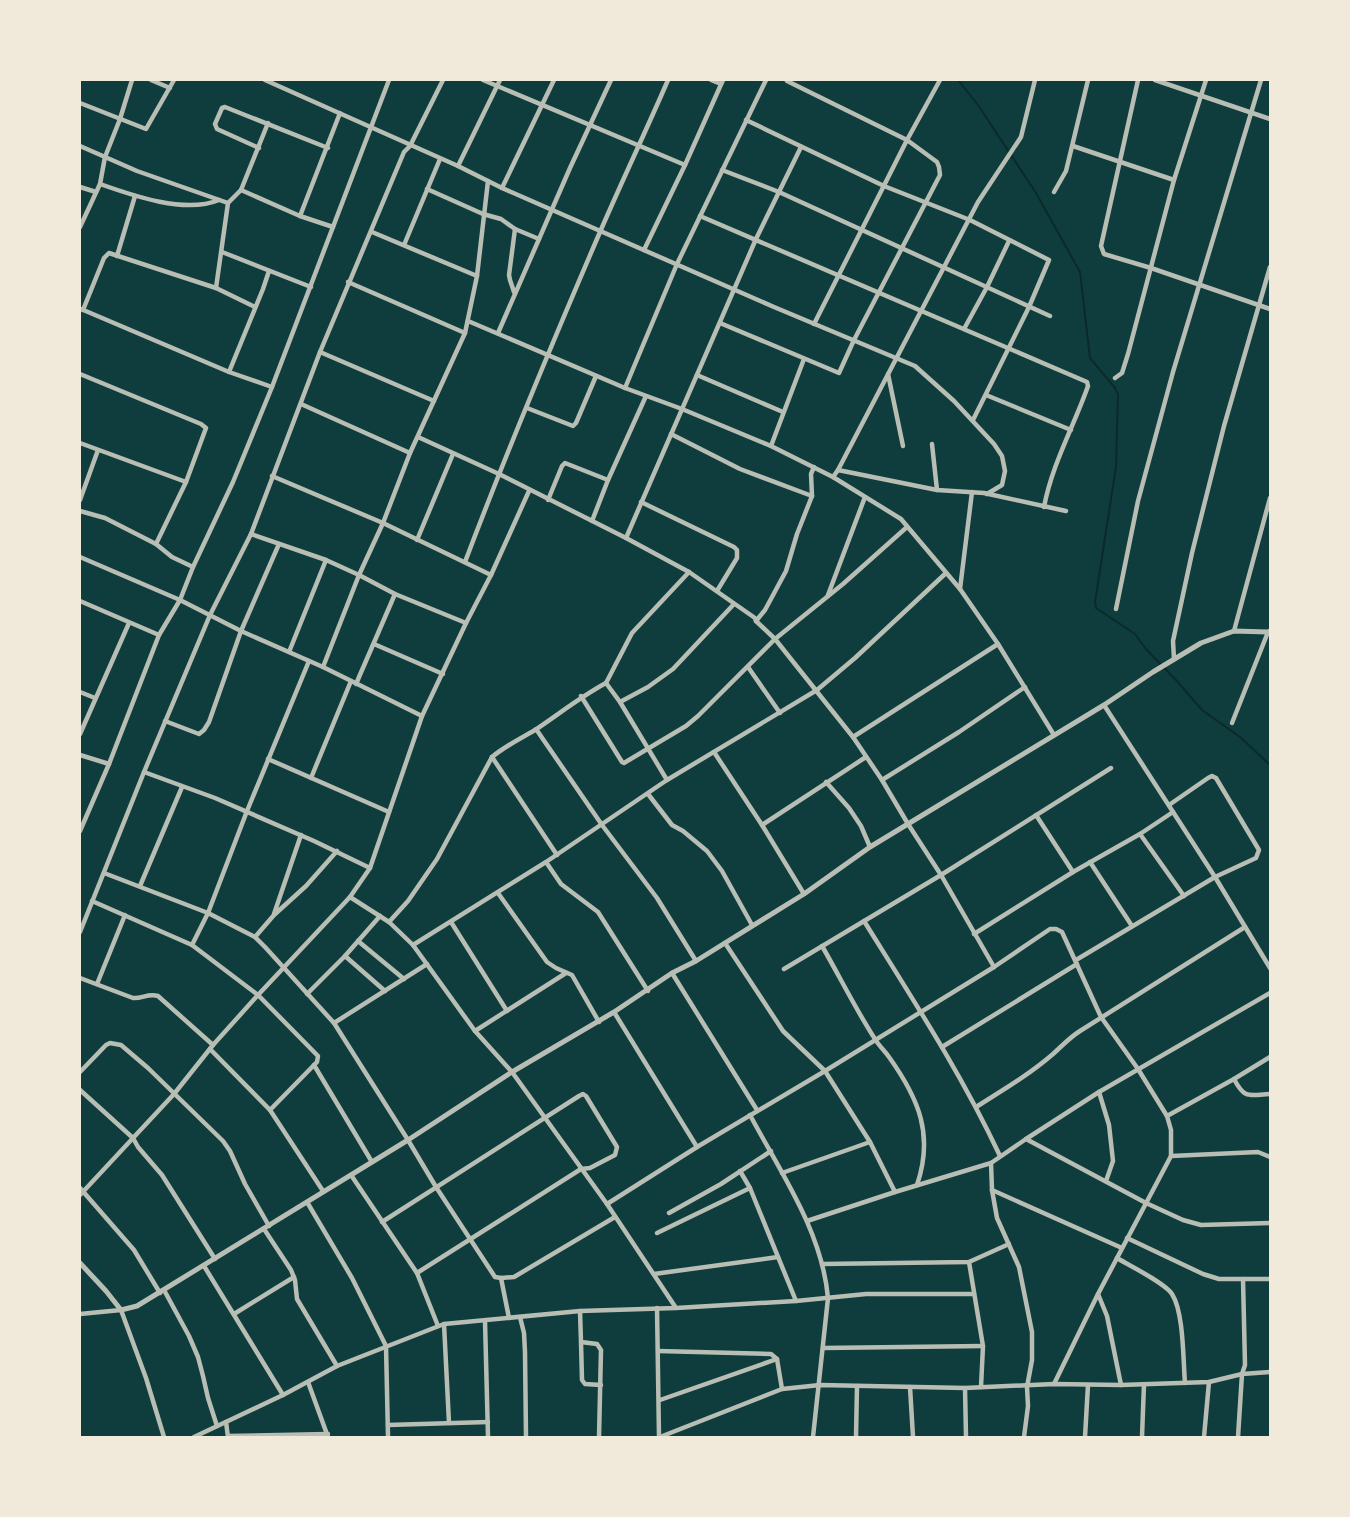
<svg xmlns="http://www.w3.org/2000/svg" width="1350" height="1517" viewBox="0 0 1350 1517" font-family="Jost,sans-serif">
<rect width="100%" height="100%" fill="#0f3d3e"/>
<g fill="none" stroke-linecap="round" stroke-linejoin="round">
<!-- stream -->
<path stroke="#0a2a2b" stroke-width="2" d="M958,80L978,105L1036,193L1080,272L1090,358L1115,388L1118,394L1116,467L1095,602L1096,608L1135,634L1146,649L1176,680L1202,710L1240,737L1270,765"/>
<!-- minor -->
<g stroke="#b8beb3" stroke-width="4.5">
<path d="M151,80L170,88"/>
<path d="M265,80L458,166L502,188L774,307L915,366L954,401L994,444L1002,456L1005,471L1002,485L987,494"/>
<path d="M483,80L685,165"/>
<path d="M711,80L721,84"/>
<path d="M1138,80L1101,246L1104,254L1151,268L1270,309"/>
<path d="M1155,80L1270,119"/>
<path d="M787,81L907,140L814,324"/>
<path d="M80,103L146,129L174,80"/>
<path d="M746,120L884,186L970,220L1049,260L1029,307L973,420"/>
<path d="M80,146L137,171L228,203"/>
<path d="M1073,146L1174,180"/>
<path d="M259,148L217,129L215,124L222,108L225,107L328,148"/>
<path d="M458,166L500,80"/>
<path d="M722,170L779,192L1050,316"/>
<path d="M100,184C134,196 185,214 219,200"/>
<path d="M80,187L96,192"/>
<path d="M502,188L554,80"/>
<path d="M427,189L483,214L501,219L515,229L539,239"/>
<path d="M241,190L300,216L333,227"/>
<path d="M1054,192L1066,171L1088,80"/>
<path d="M300,216L340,113"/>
<path d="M700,216L1087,382L1088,386C1074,426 1052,464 1044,507"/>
<path d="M80,227L100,184L105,157L120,119L132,80"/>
<path d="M372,232L477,276"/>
<path d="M404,245L440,159"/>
<path d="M644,250L685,165L723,80"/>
<path d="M222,252L311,287"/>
<path d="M117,256L135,196"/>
<path d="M348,282L465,333"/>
<path d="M216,288L228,203L241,190L268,123"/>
<path d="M514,292L510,280L509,275L515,229"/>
<path d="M81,309L229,372L272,387"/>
<path d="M83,310L104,258L109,253L216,288L255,307"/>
<path d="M468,321L625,388L682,409L771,446L833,477L901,519L960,589L998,644L1054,735"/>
<path d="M720,323L839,373L854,340L940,175L939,167L937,162L907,140L940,80"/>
<path d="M964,329L987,287L1009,241"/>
<path d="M498,333L570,168L611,80"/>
<path d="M320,352L434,401"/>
<path d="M229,372L263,289L269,271"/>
<path d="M80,374L201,424L206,428L186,482L156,544"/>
<path d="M888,374L903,446"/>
<path d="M697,375L783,412"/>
<path d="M1115,378L1122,373L1128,354L1174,180L1206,80"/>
<path d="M625,388L677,264L766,80"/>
<path d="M986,395L1071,430"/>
<path d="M301,404L410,453"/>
<path d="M527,408L573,426L576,423L596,376"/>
<path d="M671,434L740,469L812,496"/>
<path d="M418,437L499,474L626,538L689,572L755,618L756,621L775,639L853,737L882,780L908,824L941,875L994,967"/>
<path d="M80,443L186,482"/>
<path d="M932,444L937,490"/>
<path d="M771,446L804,359"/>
<path d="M838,470L937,490L984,493L1066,511"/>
<path d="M272,476L383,523L491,575"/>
<path d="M833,477L838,470L978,202L1021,137L1035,80"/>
<path d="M80,500L98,450"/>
<path d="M548,500L562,466L565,463L608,480"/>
<path d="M641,502L734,547L737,550V558L717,591"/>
<path d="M80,511L105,518L156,544L172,557L193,567"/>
<path d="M592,521L608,480L646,396"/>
<path d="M251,534L326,560L359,575L395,594L466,623"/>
<path d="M626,538L756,239L801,147"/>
<path d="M417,540L453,454"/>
<path d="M80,557L180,600L241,631L323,667L422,716"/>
<path d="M465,562C507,451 553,341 600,232C622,181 646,131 668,80"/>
<path d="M960,589L972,492"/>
<path d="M828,595L865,497"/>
<path d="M80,601L159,635"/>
<path d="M1116,609L1138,501L1173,372L1261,80"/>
<path d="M756,621L765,610L786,571L797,534L812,496L811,474L814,467"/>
<path d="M1234,631L1270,498"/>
<path d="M374,644L443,674"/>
<path d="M289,652L326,560"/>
<path d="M1174,659L1173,641L1192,553L1224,426L1270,267"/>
<path d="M323,667L359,575L383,523L410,453L465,333L477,276L488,181"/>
<path d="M748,667L780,713"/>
<path d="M606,683L632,633L689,572"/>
<path d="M606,683L620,702L667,780"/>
<path d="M356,684L395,594"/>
<path d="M80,692L95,698"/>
<path d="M581,696L622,762L624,763L686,726L698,716L775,639L843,584L907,527"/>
<path d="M620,702L648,687L673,669L734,604"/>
<path d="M1104,705L1215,877L1270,968"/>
<path d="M165,721L199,734L204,730L209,722L241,631L279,544"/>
<path d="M1232,723L1268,632"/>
<path d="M536,729L602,825L657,898L696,961"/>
<path d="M80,734L129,623"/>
<path d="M853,737L998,644"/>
<path d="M714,752L762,825L804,894"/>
<path d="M80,755L109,764"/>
<path d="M492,757L557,855"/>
<path d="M268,759L389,812"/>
<path d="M144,772L215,798L314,841L370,868"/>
<path d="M311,778L351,681"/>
<path d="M882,780L959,732L1025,687"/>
<path d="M826,782L849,808L861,826L870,847"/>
<path d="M648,794L672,825L683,831L707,851L722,871L752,925"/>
<path d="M1036,815L1073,872"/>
<path d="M762,825L866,757"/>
<path d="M80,831L109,764L159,635L180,600L193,567L233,482L272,387L389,80"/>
<path d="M1140,834L1184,896"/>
<path d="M546,862L561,884L598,912L648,991"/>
<path d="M1090,862L1132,926"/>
<path d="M104,873L208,913L255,937L265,947L334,1023L408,1140L436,1187L495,1277L501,1278L509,1318"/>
<path d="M140,886L182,787"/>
<path d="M498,893L547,962L556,968L572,975L599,1022"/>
<path d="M350,897L389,922L413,945L475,1031L512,1072L607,1204L676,1308"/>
<path d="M92,901L192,945L258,995L318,1056L317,1062L270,1110"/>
<path d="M274,914L301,835"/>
<path d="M864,921C912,998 961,1073 1000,1156"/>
<path d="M389,922L408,901L437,859L492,757C505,746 520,739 535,730C559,714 580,697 606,683"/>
<path d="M451,922L507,1011"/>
<path d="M80,932L144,772L210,615L251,534L320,352L404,152L410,146L443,80"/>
<path d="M974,934L1073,872L1140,834L1173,812"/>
<path d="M255,937L274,915L306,886L337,851"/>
<path d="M358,941L404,979"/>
<path d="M725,943L783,1031L825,1071L870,1142L895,1192"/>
<path d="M192,945L208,913L247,811L309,661"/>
<path d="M413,945L546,862L667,780L817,690L855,658L946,573"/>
<path d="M822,946C840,977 856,1010 875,1039C879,1046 885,1051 889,1057C919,1099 934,1135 917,1185"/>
<path d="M345,956L385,991"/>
<path d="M1076,960L1215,877L1256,858L1259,850L1216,778L1212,776L1208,778L1169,805"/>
<path d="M784,969L941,875L1111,768"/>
<path d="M672,973L757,1110"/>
<path d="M80,978L133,998C142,999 148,993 158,996L213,1045"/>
<path d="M97,984L125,915"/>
<path d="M307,994L345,956L380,916"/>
<path d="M614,1012L697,1147"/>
<path d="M334,1023L427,964"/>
<path d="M475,1031L566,973"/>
<path d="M942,1047L1077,964"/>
<path d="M210,1049L270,1110L323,1191"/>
<path d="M314,1065L372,1162"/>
<path d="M80,1072L106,1045L110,1043L121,1045L148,1068L223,1141L230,1151L245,1184L269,1226"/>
<path d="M1234,1079C1245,1100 1249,1095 1270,1094"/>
<path d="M80,1090L133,1138L138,1147L162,1175L215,1259"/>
<path d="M1099,1092L1109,1125L1113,1161L1106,1181"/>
<path d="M976,1107C1003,1090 1030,1074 1053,1054C1063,1045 1069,1038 1080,1031L1245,927"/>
<path d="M750,1115C781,1173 822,1231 828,1298L813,1437"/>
<path d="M1167,1116L1234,1079L1270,1057"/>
<path d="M1026,1139L1146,1203L1183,1220L1201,1225L1270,1223"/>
<path d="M1171,1156L1258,1152L1270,1157"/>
<path d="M991,1163L992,1190L997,1218L1019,1267L1032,1332V1360L1027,1387L1028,1406L1024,1437"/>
<path d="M740,1171L750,1188L796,1301"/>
<path d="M782,1173L870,1142"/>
<path d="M351,1175L417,1273L438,1326"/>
<path d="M80,1188L134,1250L160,1293"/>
<path d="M992,1190L1122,1248"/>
<path d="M80,1195L174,1094L213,1045L258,995L350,897L370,868L422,716L466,623L491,575L529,491"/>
<path d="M307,1202L352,1278L386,1346L388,1437"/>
<path d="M607,1204L697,1147L825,1071L994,967L1050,929H1056L1062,932L1101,1017L1138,1069L1167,1116L1171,1130V1156L1098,1294L1054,1384"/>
<path d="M669,1213L721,1184L771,1151"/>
<path d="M807,1221L895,1192L991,1163L1026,1139L1099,1092L1270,993"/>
<path d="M382,1222L579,1096L583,1094L586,1096L617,1147L615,1155L590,1168L581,1169L417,1273"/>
<path d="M264,1229L291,1270L295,1280L297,1299L337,1366"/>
<path d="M657,1233L750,1188"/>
<path d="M1127,1238L1203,1274L1219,1279H1270"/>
<path d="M1117,1258C1130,1266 1165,1283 1172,1294C1184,1313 1183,1360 1185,1383"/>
<path d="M969,1262L983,1346L981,1387"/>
<path d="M822,1264L969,1262L1009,1244"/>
<path d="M204,1266L283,1395"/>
<path d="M654,1274L778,1257"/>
<path d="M501,1278L514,1277L615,1217"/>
<path d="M164,1290L189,1336L198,1357L203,1376L208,1398L217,1426"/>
<path d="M1098,1294L1107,1316L1121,1385"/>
<path d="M657,1308L659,1437"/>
<path d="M580,1311L581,1342L597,1344L601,1350L599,1437"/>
<path d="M80,1314L121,1310L146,1378L164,1437"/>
<path d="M234,1314L294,1277"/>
<path d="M520,1317L524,1333L525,1352L526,1437"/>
<path d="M485,1321L488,1437"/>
<path d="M444,1324L449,1423"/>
<path d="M581,1342L582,1380L585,1384L601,1385"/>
<path d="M823,1348L983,1346"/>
<path d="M658,1351L771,1354L777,1359L782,1389"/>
<path d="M308,1382L328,1437"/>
<path d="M910,1387L913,1437"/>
<path d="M965,1388L966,1437"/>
<path d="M660,1400L777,1359"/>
<path d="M226,1422L228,1437"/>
<path d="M388,1425L488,1422"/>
<path d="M228,1436L328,1434"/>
<path d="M194,1437L283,1395L337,1366L444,1324L580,1311L676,1308L796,1301L866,1294H974"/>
<path d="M660,1437L782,1389L820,1385L965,1388L1054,1384L1121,1385L1209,1382L1242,1374L1270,1372"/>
<path d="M856,1437L857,1386"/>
<path d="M1085,1437L1088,1385"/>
<path d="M1142,1437L1144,1384"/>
<path d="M1204,1437L1209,1382"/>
<path d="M1238,1437L1242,1374L1245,1365L1243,1279"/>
</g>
<!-- tertiary -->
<path stroke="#b8beb3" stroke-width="5" d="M80,1263L106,1291L121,1310L137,1306L408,1140L512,1072L614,1012L672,973L696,961L804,894L870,847L1104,705L1153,672L1201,643L1234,631L1268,632L1270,631"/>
</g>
<!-- border -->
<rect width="1350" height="1517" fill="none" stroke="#f1e9da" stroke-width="162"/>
</svg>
